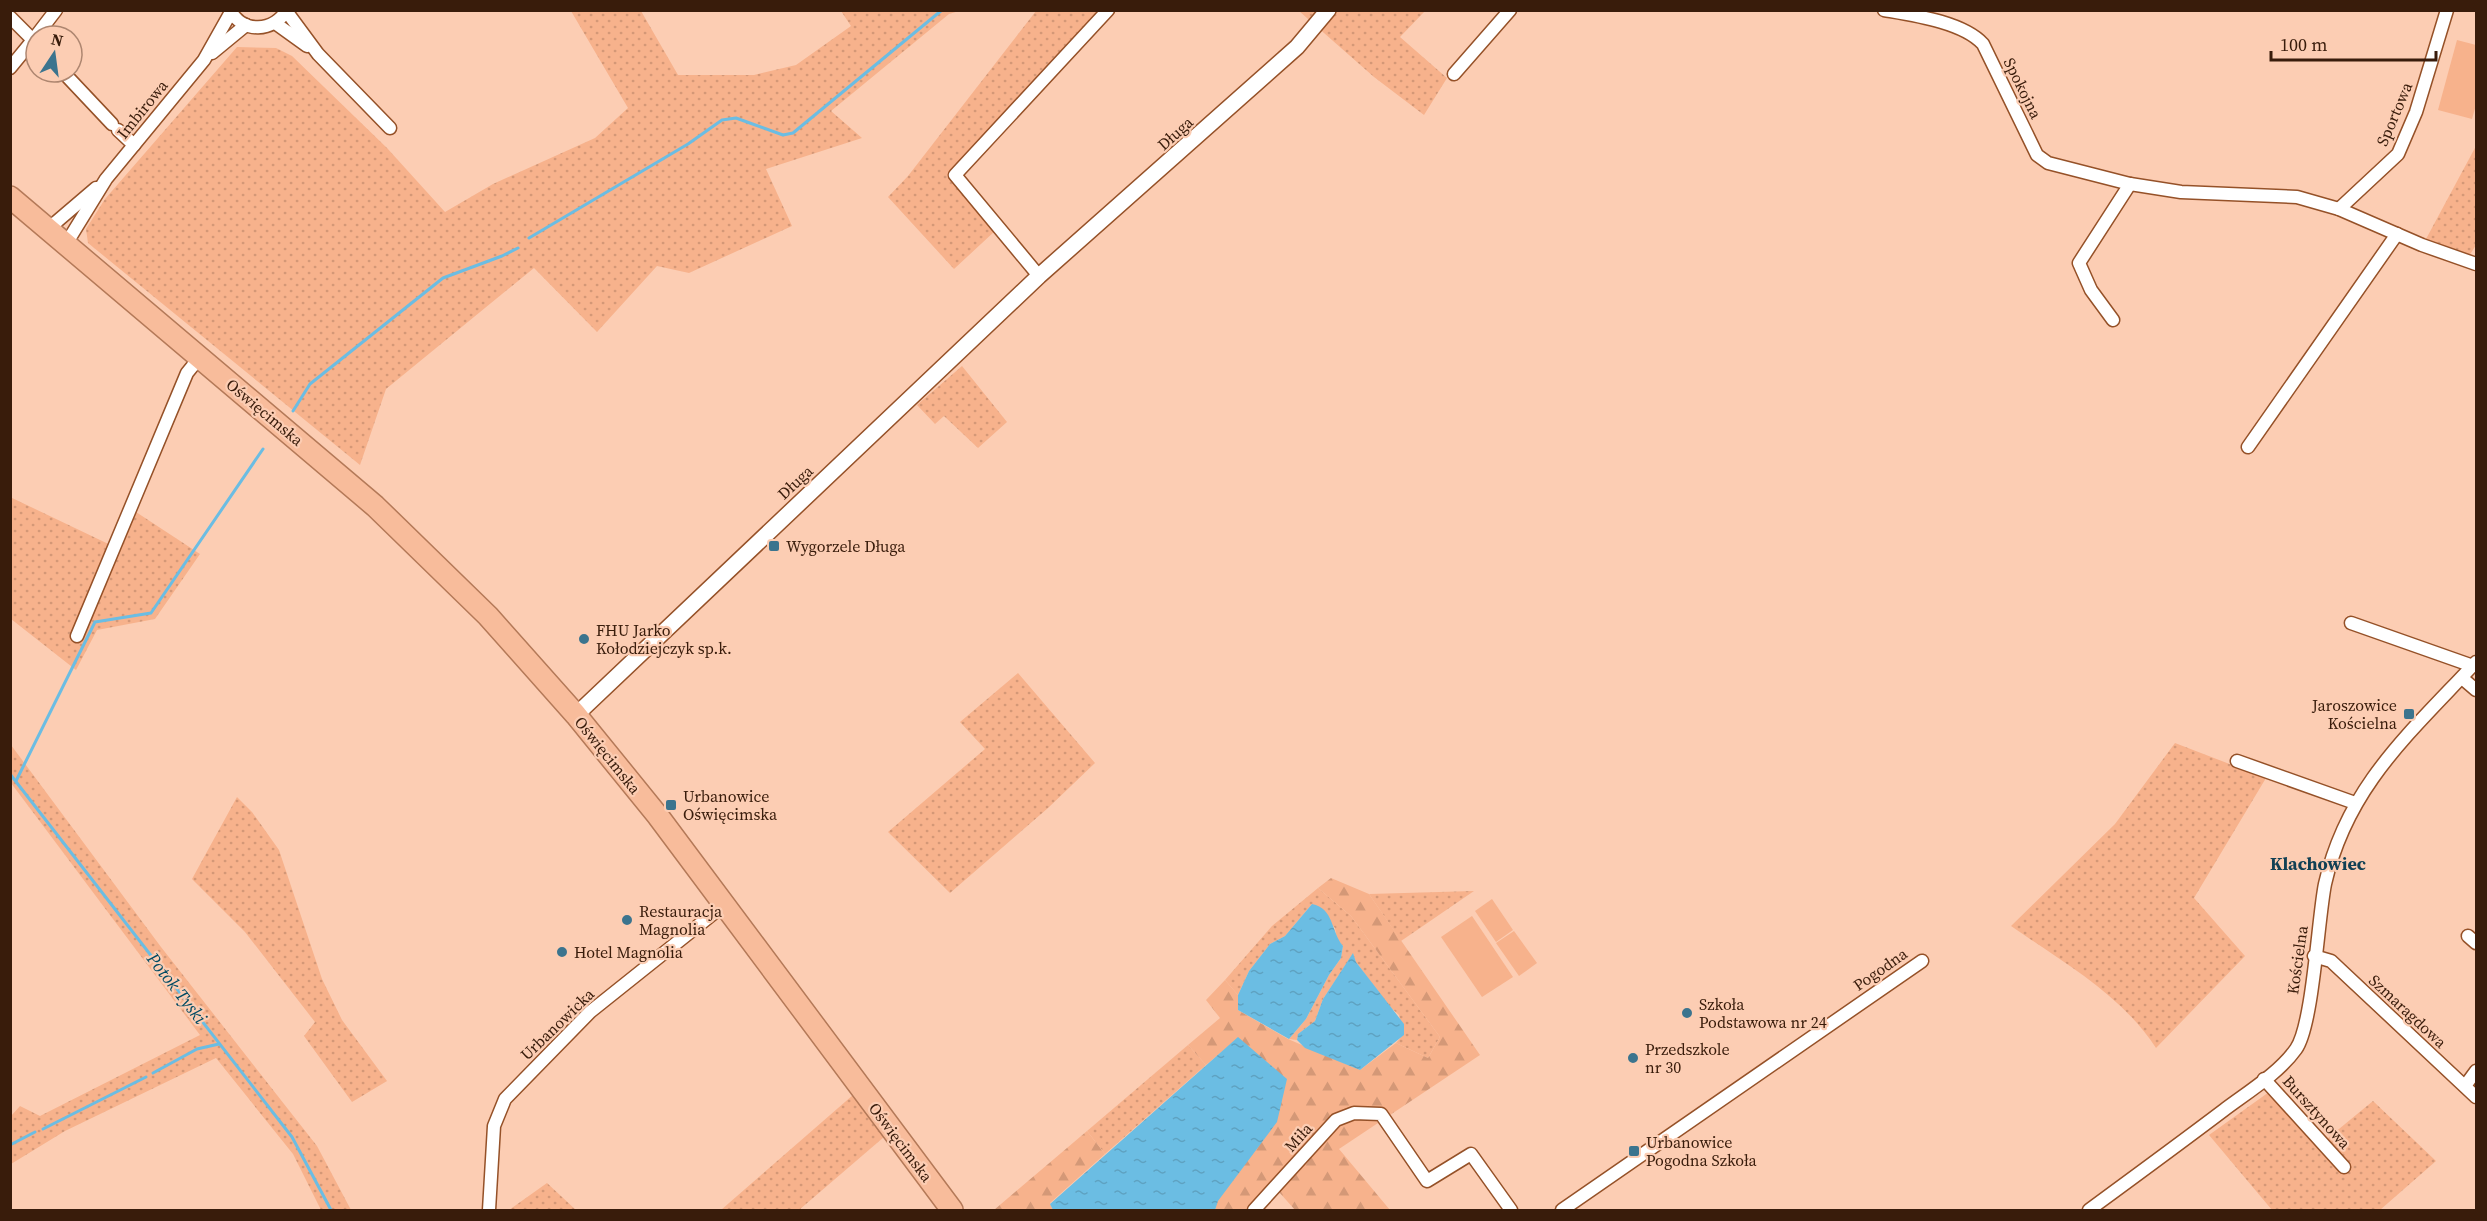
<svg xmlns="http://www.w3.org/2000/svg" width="2487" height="1221" viewBox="0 0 2487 1221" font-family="'Source Serif 4',serif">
<defs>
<pattern id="grass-dots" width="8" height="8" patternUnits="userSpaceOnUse" patternTransform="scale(1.5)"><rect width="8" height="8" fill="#f7b28c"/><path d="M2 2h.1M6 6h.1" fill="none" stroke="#d49877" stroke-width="1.8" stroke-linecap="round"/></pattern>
<pattern id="forest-firs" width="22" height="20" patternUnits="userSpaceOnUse" patternTransform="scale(1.5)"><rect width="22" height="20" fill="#f7b28c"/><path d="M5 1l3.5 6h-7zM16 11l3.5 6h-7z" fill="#d49877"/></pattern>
<pattern id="water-ripples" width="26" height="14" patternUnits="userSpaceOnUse" patternTransform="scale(1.5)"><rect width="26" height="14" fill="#6bbde3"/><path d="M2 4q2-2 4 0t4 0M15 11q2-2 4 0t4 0" fill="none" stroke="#5ea2c1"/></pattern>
</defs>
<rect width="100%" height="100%" fill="#fccdb3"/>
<!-- grass -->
<g fill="url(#grass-dots)">
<path d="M571,11H641L678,75H754L796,65L851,26L841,11H959L949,14L831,111L862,138L766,169L792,226L689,273L657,266L597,332L534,268L386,389L360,465L88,243L86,229L105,199L237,47L276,48L292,56L387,148L445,212L493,184L595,138L628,108Z"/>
<path d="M1036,11H1102L948,174L995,231L954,269L888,197L908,176Z"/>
<path d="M1299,11H1425L1400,37L1447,78L1424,115L1374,77Z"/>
<path d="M2476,146V245L2469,256L2426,239Z"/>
<path d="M962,366L1007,422L978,448L944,416L935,424L917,405Z"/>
<path d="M10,497L121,550L136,512L200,554L155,619L97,630L76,670L11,619Z"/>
<path d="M1018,673L1095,763L1048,808L950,893L888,832L985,749L960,722Z"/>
<path d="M2175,743L2266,778L2194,898L2245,956L2156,1048C2122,995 2061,961 2011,926L2115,824Z"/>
<path d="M11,745L161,947L317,1146L351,1210H321L293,1154L216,1058L65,1131L11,1164V1116L20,1106L40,1116L200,1035L11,783Z"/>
<path d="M237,797L252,812L279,850L322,979L342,1020L387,1081L352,1102L304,1036L315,1022L245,932L192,879Z"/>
<path d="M1318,888L1351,916L1440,1037L1428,1058L1396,1043L1403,1035L1399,1015L1388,1005L1356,962L1353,954L1323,999L1315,1021L1298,1034L1297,1040L1289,1039L1306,1019L1329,975L1341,958L1343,946L1337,939L1335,928L1312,904L1285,936L1270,944L1249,971L1238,995L1225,980L1272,926Z"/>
<path d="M1474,891L1401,941L1369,894Z"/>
<path d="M1188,1045L1206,1065L1105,1154L1087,1131Z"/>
<path d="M2276,1087L2328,1138L2373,1101L2436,1161L2380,1210H2272L2209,1135Z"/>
<path d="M853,1095L884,1137L799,1210H721Z"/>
<path d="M547,1183L576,1210H509Z"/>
</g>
<!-- forest -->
<g fill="url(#forest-firs)">
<path d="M1331,878L1369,894L1480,1055L1339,1149L1390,1210H1295L1271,1183L1251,1210H1215L1238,1038L1206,1065L1188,1045L1220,1018L1206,1000L1225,980L1238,995V1010L1288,1039L1360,1070L1396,1043L1428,1058L1440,1037L1351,916L1318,888Z"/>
<path d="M1087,1131L1105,1154L1050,1203L1053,1210H994Z"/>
</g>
<!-- pitch -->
<g fill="#f7b28c">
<path d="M2457,40L2476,45V105L2472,119L2438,110Z"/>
<path d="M1492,899L1513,930L1496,942L1475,911Z"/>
<path d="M1472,916L1513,977L1482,997L1441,937Z"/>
<path d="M1514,931L1537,963L1519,976L1496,943Z"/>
</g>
<!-- water -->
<g fill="url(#water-ripples)">
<path d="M1312,904C1334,908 1331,932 1343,946L1341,958L1329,975L1306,1019L1289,1039L1238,1010V995L1249,971L1270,944L1285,936Z"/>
<path d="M1353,953L1356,962L1404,1024V1035L1360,1070L1305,1048L1297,1040L1298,1034L1315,1021L1323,999Z"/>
<path d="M1238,1037L1287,1079L1277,1122L1218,1201L1215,1210H1053L1050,1204Z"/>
</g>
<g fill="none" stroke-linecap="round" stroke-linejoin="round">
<!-- stream -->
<g stroke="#6bbde3" stroke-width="3">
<path d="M529,238L688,144L722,120L736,118L783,135L793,133L942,10"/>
<path d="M293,411L310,384L443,278L502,256L518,248"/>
<path d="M10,774L292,1137L331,1210"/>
<path d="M16,781L95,622L151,613L263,449"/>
<path d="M153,1073L197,1049L219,1044"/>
<path d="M43,1129L146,1077"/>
<path d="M10,1145L35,1132"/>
</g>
<defs>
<g id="minor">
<path d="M230,10C243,34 273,32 287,10"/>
<path d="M1884,10C1913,15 1963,22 1983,44L2037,155L2048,163L2130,184L2181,192L2297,197L2339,209L2422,245L2476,264"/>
<path d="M287,12L318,54L390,128"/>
<path d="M10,17L33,40L10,68"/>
<path d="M275,23L307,46"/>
<path d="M36,43L33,40L56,10"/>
<path d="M212,53L246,25"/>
<path d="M63,72L112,124"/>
<path d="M1454,74L1510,10"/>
<path d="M118,130L134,145"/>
<path d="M2339,209L2398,154L2416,112L2447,10"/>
<path d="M48,229L96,188"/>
<path d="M66,244L106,179L204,60L231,12"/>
<path d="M1039,276L955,175L1108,10"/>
<path d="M2113,320L2091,290L2079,263L2130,184"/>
<path d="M2248,447L2397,234"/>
<path d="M2351,623L2473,666"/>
<path d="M77,636L187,373L200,357"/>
<path d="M2462,678L2476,690"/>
<path d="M2237,761L2355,803"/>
<path d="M2468,936L2476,943"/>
<path d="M2314,956L2331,961L2476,1097"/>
<path d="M2264,1079L2344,1167"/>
<path d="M2465,1086L2476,1071"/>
<path d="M489,1210L494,1126L505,1099L590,1012L724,905"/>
<path d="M1254,1210L1336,1120L1354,1113L1381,1114L1427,1181L1471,1154L1511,1210"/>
<path d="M1562,1210L1922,961"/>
<path d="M2089,1210C2134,1177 2179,1144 2224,1110C2248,1092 2279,1073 2296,1049C2313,1025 2318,918 2325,884C2347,786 2411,732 2476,662"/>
</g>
<path id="tertiary" d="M576,715L1039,276L1297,47L1328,10"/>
<path id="trunk" d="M10,197L375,506L488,616L576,715L658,816L952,1210"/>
</defs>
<!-- minor casing -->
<use href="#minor" stroke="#955128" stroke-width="15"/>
<!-- tertiary casing -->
<use href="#tertiary" stroke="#955128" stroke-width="18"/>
<!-- trunk casing -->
<use href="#trunk" stroke="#b47958" stroke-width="24"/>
<!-- minor -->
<use href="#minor" stroke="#fff" stroke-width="12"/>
<!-- tertiary -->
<use href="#tertiary" stroke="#fff" stroke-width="15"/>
<!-- trunk -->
<use href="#trunk" stroke="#f8bc9b" stroke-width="21"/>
</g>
<!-- markers -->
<g fill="#3b748e" stroke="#fccdb3" stroke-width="2">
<rect x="768" y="540" width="12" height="12" rx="3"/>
<circle cx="584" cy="639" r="6"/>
<rect x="2403" y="708" width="12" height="12" rx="3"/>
<rect x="665" y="799" width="12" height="12" rx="3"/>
<circle cx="627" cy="920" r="6"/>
<circle cx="562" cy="952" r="6"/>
<circle cx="1687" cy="1013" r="6"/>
<circle cx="1633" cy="1058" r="6"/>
<rect x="1628" y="1145" width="12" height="12" rx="3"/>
</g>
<g text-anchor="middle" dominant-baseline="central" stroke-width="4.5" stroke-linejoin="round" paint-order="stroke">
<!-- street labels -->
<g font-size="16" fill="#391c0b" stroke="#fccdb3">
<text transform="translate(2023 88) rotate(64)">Spokojna</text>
<text transform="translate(142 109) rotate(-51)">Imbirowa</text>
<text transform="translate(2394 114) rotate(-67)">Sportowa</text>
<text transform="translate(1175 133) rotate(-42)">Długa</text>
<text transform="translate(265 412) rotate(40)">Oświęcimska</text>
<text transform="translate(795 482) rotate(-43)">Długa</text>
<text transform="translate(608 755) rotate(51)">Oświęcimska</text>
<text transform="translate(2297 960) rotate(-82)">Kościelna</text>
<text transform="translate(1880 969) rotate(-35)">Pogodna</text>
<text transform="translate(2408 1011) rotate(43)">Szmaragdowa</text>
<text transform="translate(557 1024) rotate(-44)">Urbanowicka</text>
<text transform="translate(2317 1112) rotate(48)">Bursztynowa</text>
<text transform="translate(1298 1137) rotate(-48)">Miła</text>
<text transform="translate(901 1142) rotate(53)">Oświęcimska</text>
</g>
<!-- poi labels -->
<g font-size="16" fill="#391c0b" stroke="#fccdb3" text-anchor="start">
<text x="786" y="546">Wygorzele Długa</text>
<text x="596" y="630">FHU Jarko<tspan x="596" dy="18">Kołodziejczyk sp.k.</tspan></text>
<text x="2397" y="705" text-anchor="end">Jaroszowice<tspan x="2397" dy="18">Kościelna</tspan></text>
<text x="683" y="796">Urbanowice<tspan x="683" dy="18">Oświęcimska</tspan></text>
<text x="639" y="911">Restauracja<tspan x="639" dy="18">Magnolia</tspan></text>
<text x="574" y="952">Hotel Magnolia</text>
<text x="1699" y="1004">Szkoła<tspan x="1699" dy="18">Podstawowa nr 24</tspan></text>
<text x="1645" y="1049">Przedszkole<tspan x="1645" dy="18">nr 30</tspan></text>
<text x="1646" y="1142">Urbanowice<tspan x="1646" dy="18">Pogodna Szkoła</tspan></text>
</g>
<!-- neighbourhood labels -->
<g font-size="18" font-weight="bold" fill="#114054" stroke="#fccdb3">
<text x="2318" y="863">Klachowiec</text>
</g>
<!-- water labels -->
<g font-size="18" font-style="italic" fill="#004a63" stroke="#fccdb3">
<text transform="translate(177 988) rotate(52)">Potok Tyski</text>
</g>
</g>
<!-- border -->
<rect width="2487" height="1221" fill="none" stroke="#391c0b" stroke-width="24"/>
<!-- north arrow -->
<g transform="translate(54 54) rotate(13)"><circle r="28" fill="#fccdb3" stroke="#ae8670" stroke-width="1.5"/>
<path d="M0-4.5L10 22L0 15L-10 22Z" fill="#3b748e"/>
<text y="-9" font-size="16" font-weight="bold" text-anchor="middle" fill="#391c0b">N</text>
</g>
<!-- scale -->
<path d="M2271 51v9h165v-9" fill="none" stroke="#391c0b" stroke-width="3"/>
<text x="2280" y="51" font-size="18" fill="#391c0b" stroke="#fccdb3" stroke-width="4.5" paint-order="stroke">100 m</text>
</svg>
